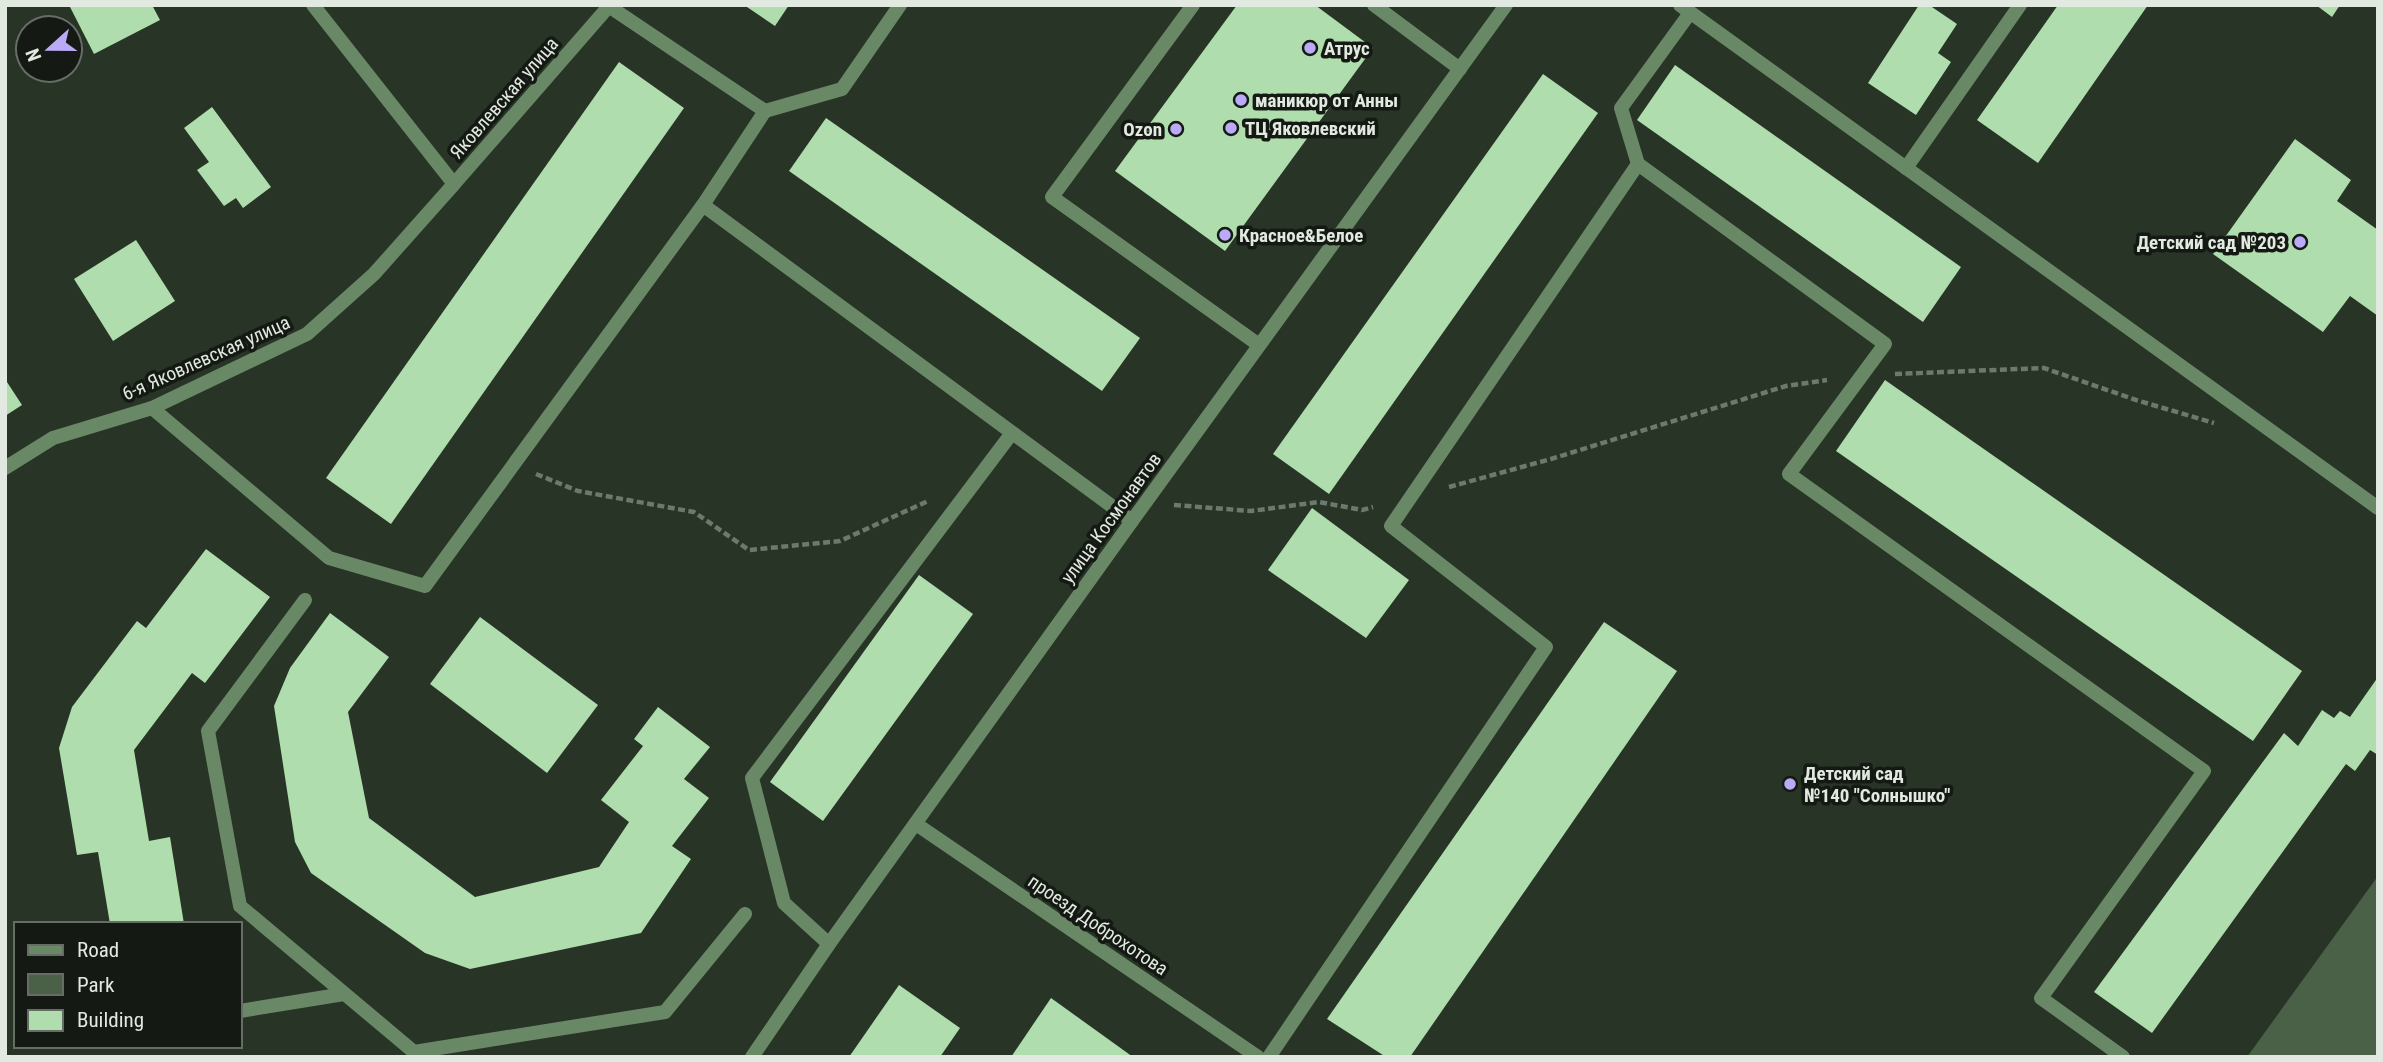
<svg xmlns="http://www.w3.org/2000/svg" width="2383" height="1062" viewBox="0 0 2383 1062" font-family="'Roboto Condensed',sans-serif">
<rect width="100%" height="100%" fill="#273426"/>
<!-- green -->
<path fill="#4a6148" d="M2378,876V1057H2247Z"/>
<!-- building -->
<g fill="#b0ddad">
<path d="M69,5H152L160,20L94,54Z"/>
<path d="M744,5H789L775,26Z"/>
<path d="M1237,5H1315L1373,48L1225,251L1115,171Z"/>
<path d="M1919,5H1929L1957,24L1938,53L1951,62L1916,115L1868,83Z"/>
<path d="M2058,5H2148L2038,163L1977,120Z"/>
<path d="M2316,5H2340L2332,17Z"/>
<path d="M619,62L684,108L391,524L326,478Z"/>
<path d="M1675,65L1961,267L1923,322L1637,120Z"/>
<path d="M1543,74L1598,113L1329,494L1273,454Z"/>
<path d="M212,107L271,187L243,208L236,198L224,206L197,170L209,162L184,128Z"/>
<path d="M826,118L1140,338L1102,391L789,171Z"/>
<path d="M2295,139L2351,180L2337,201L2378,230V316L2350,296L2323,332L2213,254Z"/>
<path d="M136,240L175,301L113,341L74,279Z"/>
<path d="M5,379L22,405L5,416Z"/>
<path d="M1885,380L2302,671L2253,741L1836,451Z"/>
<path d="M1312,508L1409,580L1366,638L1268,570Z"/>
<path d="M206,549L270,597L205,683L192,673L134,750L149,841L170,837L184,924H110L98,852L77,855L59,748L72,707L137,621L146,628Z"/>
<path d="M919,575L973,614L823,821L770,782Z"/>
<path d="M330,613L389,657L348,712L369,818L475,897L599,867L629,822L601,800L643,746L634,739L658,707L710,747L684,779L709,798L672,846L691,859L641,933L470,969L425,953L311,873L295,842L274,706L290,668Z"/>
<path d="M480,617L598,705L547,773L430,684Z"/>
<path d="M1604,622L1677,671L1410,1057H1386L1327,1019Z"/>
<path d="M2378,677V755L2370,750L2355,771L2346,764L2152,1033L2094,992L2284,733L2298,746L2322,710L2334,718L2340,711L2350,717Z"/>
<path d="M899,985L960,1028L940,1057H849Z"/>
<path d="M1051,998L1133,1057H1011Z"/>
</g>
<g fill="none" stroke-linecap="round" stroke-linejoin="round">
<!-- path -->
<g stroke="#6e796d" stroke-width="4.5" stroke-dasharray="7 3.5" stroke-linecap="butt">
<path d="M1895,374L2044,368L2136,400L2214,423"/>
<path d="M536,474L578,491L694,512L749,550L840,541L928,501"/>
<path d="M1449,487L1551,459L1786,386L1827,380"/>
<path d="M1174,505L1251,511L1319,502L1362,510L1373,507"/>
</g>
<!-- service -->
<g stroke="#698966" stroke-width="14">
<path d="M1193,5L1052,197L1259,345"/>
<path d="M1374,5L1460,69"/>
<path d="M1680,5L2378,508"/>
<path d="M610,7L765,111L703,205"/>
<path d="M1690,13L1621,108L1638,164L1885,344L1789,474L2204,771L2041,998L2123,1057"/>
<path d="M765,111L842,89L900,5"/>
<path d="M1906,168L2020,5"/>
<path d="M152,408L329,558L425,586L703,205L1132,521"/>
<path d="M5,468L53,438L152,408L307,334L374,274L454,184L313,5"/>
<path d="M305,600L208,731L240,906L420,1057"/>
<path d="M829,944L784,903L752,778L1012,433"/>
<path d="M240,1011L344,994"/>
<path d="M414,1052L665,1012L745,914"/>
<path d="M1269,1057L1546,647L1391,526L1638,164"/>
</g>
<!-- minor -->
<g stroke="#698966" stroke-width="14">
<path d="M454,184L610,5"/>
<path d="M916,824L1258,1057"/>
<path d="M752,1057L829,944L1132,521L1506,5"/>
</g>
</g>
<!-- markers -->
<g fill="#baaaf7" stroke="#141a13" stroke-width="2.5">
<circle cx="1310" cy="48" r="7"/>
<circle cx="1241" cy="100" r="7"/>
<circle cx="1231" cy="128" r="7"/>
<circle cx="1176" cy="129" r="7"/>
<circle cx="1225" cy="235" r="7"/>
<circle cx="2300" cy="242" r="7"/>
<circle cx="1790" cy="784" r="7"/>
</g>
<g text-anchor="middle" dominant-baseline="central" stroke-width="7" stroke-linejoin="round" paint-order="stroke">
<!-- poi labels -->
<g font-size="19" font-weight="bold" fill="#e1e9e0" stroke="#141a13" text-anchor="start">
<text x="1324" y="48">Атрус</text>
<text x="1255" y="100">маникюр от Анны</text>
<text x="1245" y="128">ТЦ Яковлевский</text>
<text x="1162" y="129" text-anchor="end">Ozon</text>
<text x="1239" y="235">Красное&amp;Белое</text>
<text x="2286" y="242" text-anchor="end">Детский сад №203</text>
<text x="1804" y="773">Детский сад<tspan x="1804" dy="22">№140 "Солнышко"</tspan></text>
</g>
<!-- street labels -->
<g font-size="19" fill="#e1e9e0" stroke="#141a13">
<text transform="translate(504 98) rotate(-49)">Яковлевская улица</text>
<text transform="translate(206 358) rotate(-24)">6-я Яковлевская улица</text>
<text transform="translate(1111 518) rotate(-54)">улица Космонавтов</text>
<text transform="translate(1098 925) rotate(34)">проезд Доброхотова</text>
</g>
</g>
<!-- border -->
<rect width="2383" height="1062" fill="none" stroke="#e1e9e0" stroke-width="14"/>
<!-- legend -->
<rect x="14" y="922" width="228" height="126" fill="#141a13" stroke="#666d65" stroke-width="2"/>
<rect x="28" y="945" width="35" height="10" fill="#698966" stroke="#666d65" stroke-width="2"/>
<text x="77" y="957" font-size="21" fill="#e1e9e0">Road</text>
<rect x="28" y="974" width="35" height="21" fill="#4a6148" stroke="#666d65" stroke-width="2"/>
<text x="77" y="992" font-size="21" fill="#e1e9e0">Park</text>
<rect x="28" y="1010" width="35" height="21" fill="#b0ddad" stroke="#666d65" stroke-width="2"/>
<text x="77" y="1027" font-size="21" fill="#e1e9e0">Building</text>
<!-- north arrow -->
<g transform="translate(49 49) rotate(249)"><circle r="33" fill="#141a13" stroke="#666d65" stroke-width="2"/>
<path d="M0-5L12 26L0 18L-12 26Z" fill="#baaaf7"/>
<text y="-10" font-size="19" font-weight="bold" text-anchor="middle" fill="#e1e9e0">N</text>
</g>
</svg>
